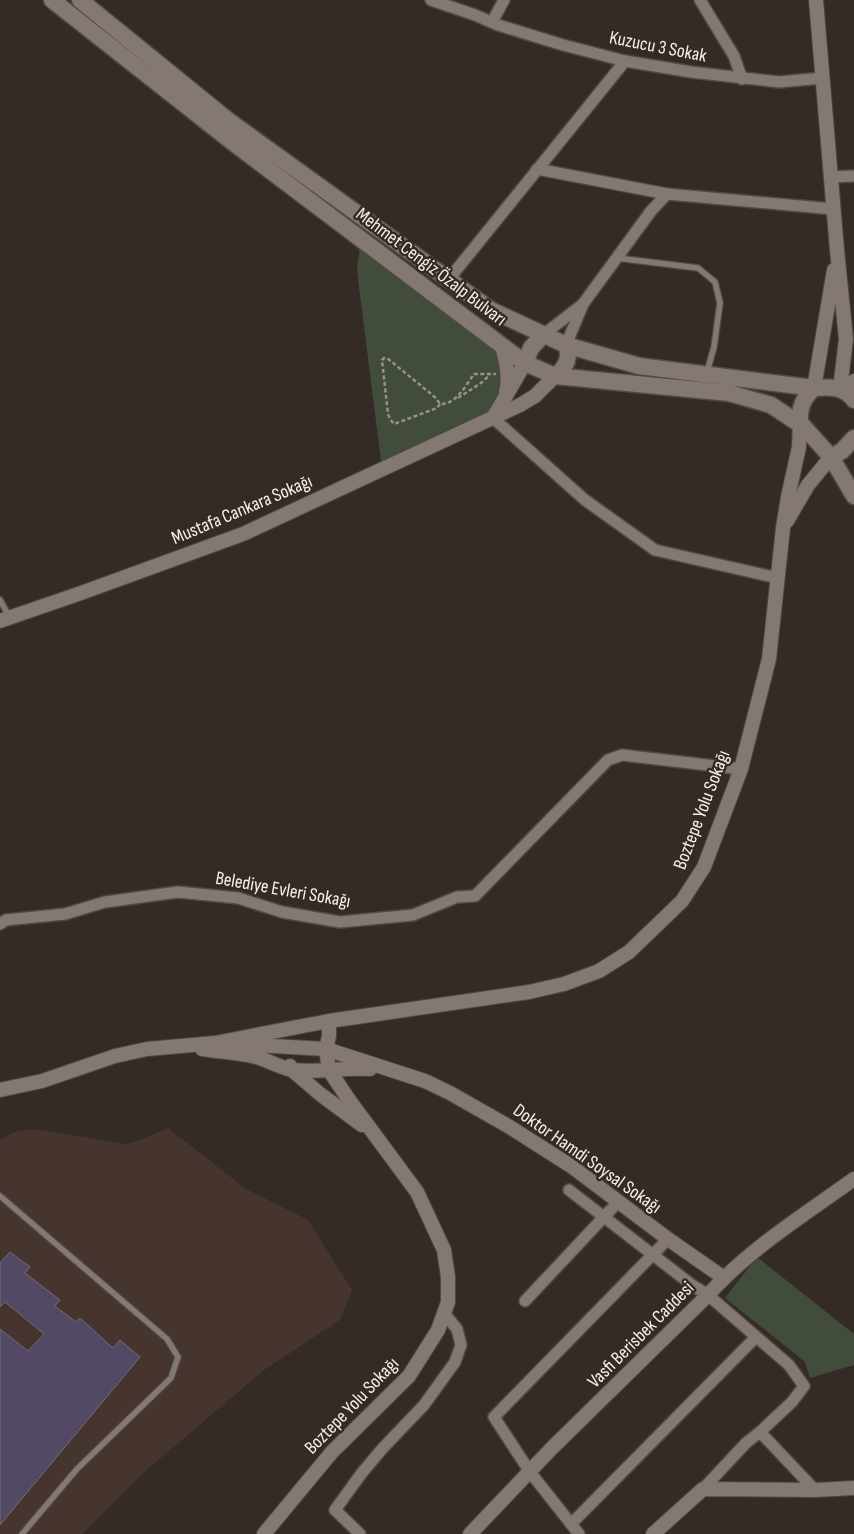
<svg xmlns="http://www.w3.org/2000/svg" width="854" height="1534" viewBox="0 0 854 1534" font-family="'Sofia Sans Condensed',sans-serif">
<rect width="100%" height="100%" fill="#352b26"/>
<!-- built -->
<path fill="#45352e" d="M168,1128L246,1189L308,1220L352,1290L340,1320L264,1370L142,1474L82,1534H0V1140L14,1132L35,1129L126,1144L140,1140Z"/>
<!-- green -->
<g fill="#424c3a">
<path d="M360,245L496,351C502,367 503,397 490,410C480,419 460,426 448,431C426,441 404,452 381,461L357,271Z"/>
<path d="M757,1257L854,1334V1365L810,1378L805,1362L725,1298Z"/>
</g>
<!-- building -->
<path fill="#544964" stroke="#706c76" d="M10,1252L30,1267L25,1273L60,1300L55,1306L76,1322L80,1318L113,1348L120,1340L140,1357L0,1525V1329L28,1351L44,1334L5,1302L0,1307V1263Z"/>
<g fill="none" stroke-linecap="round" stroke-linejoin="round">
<defs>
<g id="service">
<path d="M617,258L698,268L715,282L720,303L714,347L707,372"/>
<path d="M0,600L10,618"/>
<path d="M0,1196L167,1339L178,1357L171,1378L77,1469L22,1534"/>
</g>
<g id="minor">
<path d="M431,0L475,15L498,25L563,45L625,61L691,72L779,82L822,78"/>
<path d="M700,0L734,56L742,79"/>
<path d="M492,22L504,0"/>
<path d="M537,169L667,194L833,209"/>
<path d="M830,177L854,176"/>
<path d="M449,279L625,61"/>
<path d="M583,304L651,211L667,194"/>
<path d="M543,335L583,304L566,345"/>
<path d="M493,418L585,500L655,550L778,578"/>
<path d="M0,924L6,920L65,914L105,902L178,892L238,898L282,912L340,922L413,915L457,897L475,896L608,760L622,755L741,769"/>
<path d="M569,1190L692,1285L708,1295L789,1365L804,1386L792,1402L760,1432L815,1490"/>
<path d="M525,1301L618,1202"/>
<path d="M703,1489L746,1443L760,1432"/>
<path d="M571,1524L756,1337"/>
<path d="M360,1534L335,1510L361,1474L382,1449L424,1405L455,1362L461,1345L457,1329L444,1313"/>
<path d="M579,1534L530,1472L494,1417L668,1239"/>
</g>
<g id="tertiary">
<path d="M816,0L837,250L846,339L840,389"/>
<path d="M502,346C506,361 510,377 506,392"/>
<path d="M814,388L834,270"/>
<path d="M846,392L854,381"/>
<path d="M493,418L525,363"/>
<path d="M787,521L808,485L831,457"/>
<path d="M0,621L81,593L243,534L520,405L535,396L555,376"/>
<path d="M238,1044L326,1049L425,1081L450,1093L508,1126L571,1166L668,1239L724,1278"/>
<path d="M202,1049C220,1052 238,1052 256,1057C268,1060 280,1068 293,1070C318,1073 345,1067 370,1069"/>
<path d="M290,1066L292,1070L320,1094L362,1125"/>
<path d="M0,1090L42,1081L115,1056L147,1049L215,1043L329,1021L529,992L564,984L599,971L629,952L682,901L704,867L741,769L769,659L783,528L788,497L799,447L800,423"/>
<path d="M264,1534L332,1452L409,1376L438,1330L448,1302V1277L444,1250L417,1192L349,1100L329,1070L326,1049L329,1036V1021"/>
<path d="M470,1534L552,1448L708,1295C749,1249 804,1215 854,1179"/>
<path d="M653,1534L703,1489L815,1490L854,1488"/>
</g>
<g id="secondary">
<path d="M52,0L231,141L525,363L555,376L729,393L771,405L804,427L831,457L854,496"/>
<path d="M80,0L229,121L491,310L566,345L639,366L814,388C830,387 844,386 854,400"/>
<path d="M525,363L531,348L543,335"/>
<path d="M555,376C566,368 571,357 566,345"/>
<path d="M800,423C799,408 803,398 814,388"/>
<path d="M831,457L842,451L854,438"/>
</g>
</defs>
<!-- service casing -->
<use href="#service" stroke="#504844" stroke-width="8"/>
<!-- minor casing -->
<use href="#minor" stroke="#504844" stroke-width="14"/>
<!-- tertiary casing -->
<use href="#tertiary" stroke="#504844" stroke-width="16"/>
<!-- secondary casing -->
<use href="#secondary" stroke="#504844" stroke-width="19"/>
<!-- path -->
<g stroke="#978f8b" stroke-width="2.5" stroke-dasharray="4 2.5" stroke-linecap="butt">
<path d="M458,398L481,383L490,375"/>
<path d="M440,404L437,408L394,424L390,419L388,414L382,360L384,358H387L436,398L440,404C456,405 466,385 474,374H496"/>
</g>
<!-- service -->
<use href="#service" stroke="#847873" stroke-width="5.5"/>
<!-- minor -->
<use href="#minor" stroke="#847873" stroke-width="11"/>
<!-- tertiary -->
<use href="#tertiary" stroke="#847873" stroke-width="14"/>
<!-- secondary -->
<use href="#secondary" stroke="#847873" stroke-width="16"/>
</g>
<g text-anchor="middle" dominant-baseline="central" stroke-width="5" stroke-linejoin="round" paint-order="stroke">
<!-- street labels -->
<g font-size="19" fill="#f6f0ed" stroke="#352b26">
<text transform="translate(658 47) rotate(11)">Kuzucu 3 Sokak</text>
<text transform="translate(431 267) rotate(37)">Mehmet Cengiz Özalp Bulvarı</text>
<text transform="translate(242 510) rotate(-23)">Mustafa Cankara Sokağı</text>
<text transform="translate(702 810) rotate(-69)">Boztepe Yolu Sokağı</text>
<text transform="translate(283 890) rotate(10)">Belediye Evleri Sokağı</text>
<text transform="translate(587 1159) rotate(35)">Doktor Hamdi Soysal Sokağı</text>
<text transform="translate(641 1335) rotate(-45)">Vasfi Berisbek Caddesi</text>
<text transform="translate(352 1406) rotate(-46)">Boztepe Yolu Sokağı</text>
</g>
</g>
</svg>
